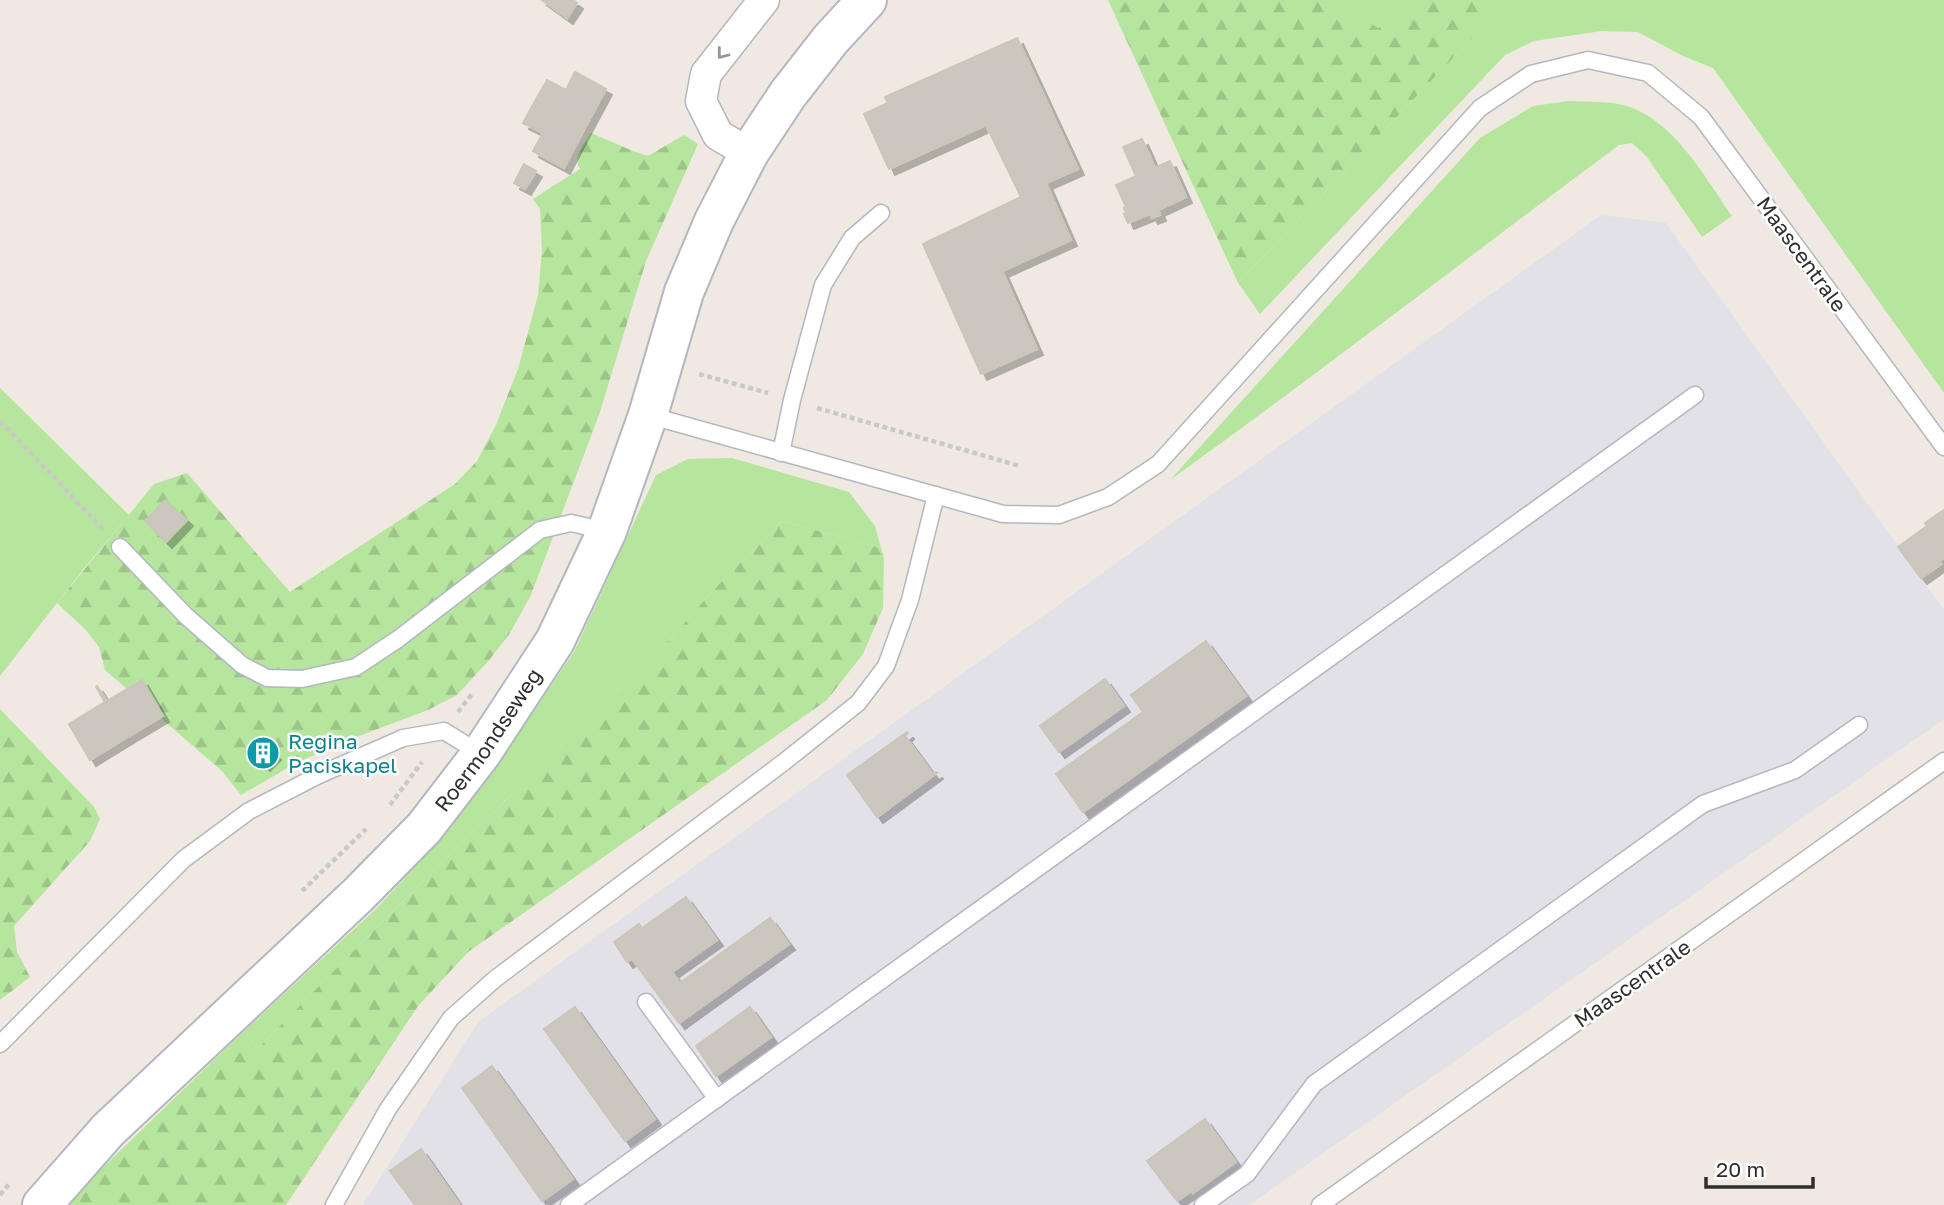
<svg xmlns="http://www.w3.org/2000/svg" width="1944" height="1205" viewBox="0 0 1944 1205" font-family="'Golos Text',sans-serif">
<defs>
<pattern id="forest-firs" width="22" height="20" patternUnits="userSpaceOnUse" patternTransform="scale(1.75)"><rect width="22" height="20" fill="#b6e59e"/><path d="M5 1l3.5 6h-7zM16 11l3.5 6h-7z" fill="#9dc588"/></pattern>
<filter id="shadow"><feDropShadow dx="6" dy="6" stdDeviation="0" flood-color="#0004"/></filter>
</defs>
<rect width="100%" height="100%" fill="#efe9e1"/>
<!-- industrial -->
<path fill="#e3e1e8" d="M1601,215L1666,223L1944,610V719L1249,1205H363L479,1021Z"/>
<!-- grass -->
<g fill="#b6e59e">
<path d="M1326,0H1421L1378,29Z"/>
<path d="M1510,0H1944V393L1713,68L1683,56L1638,32L1602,31L1534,41L1505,55L1260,314L1238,283L1497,12Z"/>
<path d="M1569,101C1585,102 1602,101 1618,104C1670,113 1704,176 1732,216L1702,237L1647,157L1632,143L1619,145C1469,256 1322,371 1170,480L1480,138L1533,106Z"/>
<path d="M0,388L129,515L85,567L0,676Z"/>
<path d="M732,458L849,492L875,526L881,548L782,521L716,587L674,635L396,908L257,1049L244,1031L377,908L442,838L494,769L574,652L656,475L688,459Z"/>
</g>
<!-- forest -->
<g fill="url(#forest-firs)">
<path d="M1108,0H1326L1378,28L1421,0H1510L1497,12L1238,283Z"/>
<path d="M591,133L633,151L648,156L684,135L698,144L646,261L599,415L531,595L510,633L490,659L457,695L428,710L343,742L294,764L241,795L222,771L105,670L99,647L86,630L57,603L154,484L187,473L290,592L455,484L477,461L496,425L518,369L538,295L542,250L540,209L533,199L580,169C572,156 584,144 591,133Z"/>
<path d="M782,521L881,548L884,558L883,608L863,654L827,700L468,952L418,1006L286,1205H70L97,1173L244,1031L257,1049L396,908L674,635L716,587Z"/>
<path d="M0,709L94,807L100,819L90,841L14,926L17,952L30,977L0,1000Z"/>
</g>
<!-- building -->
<g fill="#cbc7bf" stroke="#cbc5ba" stroke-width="2" filter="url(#shadow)">
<path d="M542,0H573L577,3L567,18Z"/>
<path d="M1017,38L1078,169L1046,183L1071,240L1002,271L1037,349L981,374L923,244L1021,197L986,125L889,169L864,114L888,103L885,97Z"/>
<path d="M575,72L606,89L585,128L535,101L547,80L566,90Z"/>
<path d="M535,101L585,128L564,168L533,151L543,133L523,123Z"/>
<path d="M1142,139L1155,168L1170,161L1186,197L1158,210L1160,215L1152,218L1150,214L1128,223L1124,214L1126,213L1124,208L1126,207L1116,185L1136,176L1123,147Z"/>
<path d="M524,164L536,171L525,189L514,183Z"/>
<path d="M165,500L187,520L166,542L145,521Z"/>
<path d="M1944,510V558L1939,561L1941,564L1921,578L1898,547L1927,526L1925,523Z"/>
<path d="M1206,641L1246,696L1083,812L1056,774L1143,712L1131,695Z"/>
<path d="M1105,679L1124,706L1059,752L1040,726Z"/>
<path d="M142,680L163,716L126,738L96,687L97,686L107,701Z"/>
<path d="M105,702L126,738L90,760L69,724Z"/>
<path d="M907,732L908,733L905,736L933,774L936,772L937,773L877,817L847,775Z"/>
<path d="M262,741L275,754L264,765L251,752L254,745Z"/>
<path d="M686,897L717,940L672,972L680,983L770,918L789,944L679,1023L632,959L627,962L614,942L639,924L642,928Z"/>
<path d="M575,1007L655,1119L625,1141L544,1029Z"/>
<path d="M750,1007L771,1037L716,1076L696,1046Z"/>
<path d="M492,1066L573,1179L542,1201L462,1088Z"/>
<path d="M1205,1119L1236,1162L1193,1193L1192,1191L1177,1201L1147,1161Z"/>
<path d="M421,1149L460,1205H415L390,1171Z"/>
</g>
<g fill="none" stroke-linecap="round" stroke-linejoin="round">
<defs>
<g id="service">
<path d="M648,415L1003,514L1059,515L1108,497L1158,464L1480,108L1531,74L1588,60L1648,73L1701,117L1944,447"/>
<path d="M781,453L792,400L823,285L852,238L881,213"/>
<path d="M120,547L186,616L242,665L267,678L302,679L356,667L398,639L540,530L571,523L606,531"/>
<path d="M646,1002L717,1099"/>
<path d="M0,1044L184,859L249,811L319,775L403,738L444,731L481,754"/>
<path d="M334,1205L388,1109L451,1018L495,979L784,762L858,703L886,666L910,600L936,495"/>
<path d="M569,1205L1695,395"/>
<path d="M1203,1205L1247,1174L1314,1084L1703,804L1795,770L1859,725"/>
<path d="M1320,1205L1944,761"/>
</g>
<path id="minor" d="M749,153L718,135L701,101L706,74L764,0"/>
<g id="secondary">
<path id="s1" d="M42,1205L108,1130L358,895L424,828L481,754L555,641L607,531L648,415L684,292L714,221L749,153L788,94L831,39L867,0"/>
</g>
</defs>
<!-- service casing -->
<use href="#service" stroke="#b4b7c1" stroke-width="19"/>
<!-- minor casing -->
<use href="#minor" stroke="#b4b7c1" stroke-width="33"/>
<!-- secondary casing -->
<use href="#secondary" stroke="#b4b7c1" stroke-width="42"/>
<!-- path -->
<g stroke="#c9c9c9" stroke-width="4.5" stroke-dasharray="5 3.5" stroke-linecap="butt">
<path d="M699,374L768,393"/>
<path d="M817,408L1020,466"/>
<path d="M0,421L103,529"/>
<path d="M458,712L472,694"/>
<path d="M390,805L422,762"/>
<path d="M302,891L366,829"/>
<path d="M0,1195L9,1184"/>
</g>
<!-- service -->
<use href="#service" stroke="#fff" stroke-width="16"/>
<!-- minor -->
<use href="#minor" stroke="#fff" stroke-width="30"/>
<!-- secondary -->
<use href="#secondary" stroke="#fff" stroke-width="38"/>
</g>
<!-- one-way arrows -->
<defs><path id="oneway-chevron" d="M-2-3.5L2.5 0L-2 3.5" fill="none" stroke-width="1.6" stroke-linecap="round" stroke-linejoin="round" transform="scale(1.75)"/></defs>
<use stroke="#969696" href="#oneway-chevron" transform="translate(722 54) rotate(128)"/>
<!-- icons -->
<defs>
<symbol id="building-disc" viewBox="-11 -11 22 22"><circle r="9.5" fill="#0f9aa8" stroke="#fff"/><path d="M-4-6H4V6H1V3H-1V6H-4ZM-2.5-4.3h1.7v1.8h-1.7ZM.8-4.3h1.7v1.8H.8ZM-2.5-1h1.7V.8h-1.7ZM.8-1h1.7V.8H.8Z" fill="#fff"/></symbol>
</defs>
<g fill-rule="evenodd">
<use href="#building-disc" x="244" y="734" width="38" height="38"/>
</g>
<g text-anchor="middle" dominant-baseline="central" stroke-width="5" stroke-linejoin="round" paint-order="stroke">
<!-- street labels -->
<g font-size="21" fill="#2e2e2e" stroke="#fff">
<text transform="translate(1802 254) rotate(54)">Maascentrale</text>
<text stroke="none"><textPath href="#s1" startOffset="646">Roermondseweg</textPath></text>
<text transform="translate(1632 983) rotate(-35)">Maascentrale</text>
</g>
<!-- culture labels -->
<g font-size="21" fill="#0d838f" stroke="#fff" text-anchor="start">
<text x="288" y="741">Regina<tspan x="288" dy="24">Paciskapel</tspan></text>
</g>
</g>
<!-- scale -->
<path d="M1706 1177v10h107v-10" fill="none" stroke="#2e2e2e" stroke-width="3.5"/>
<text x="1716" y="1177" font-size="21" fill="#2e2e2e" stroke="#ffffff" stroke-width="5" paint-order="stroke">20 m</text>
</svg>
